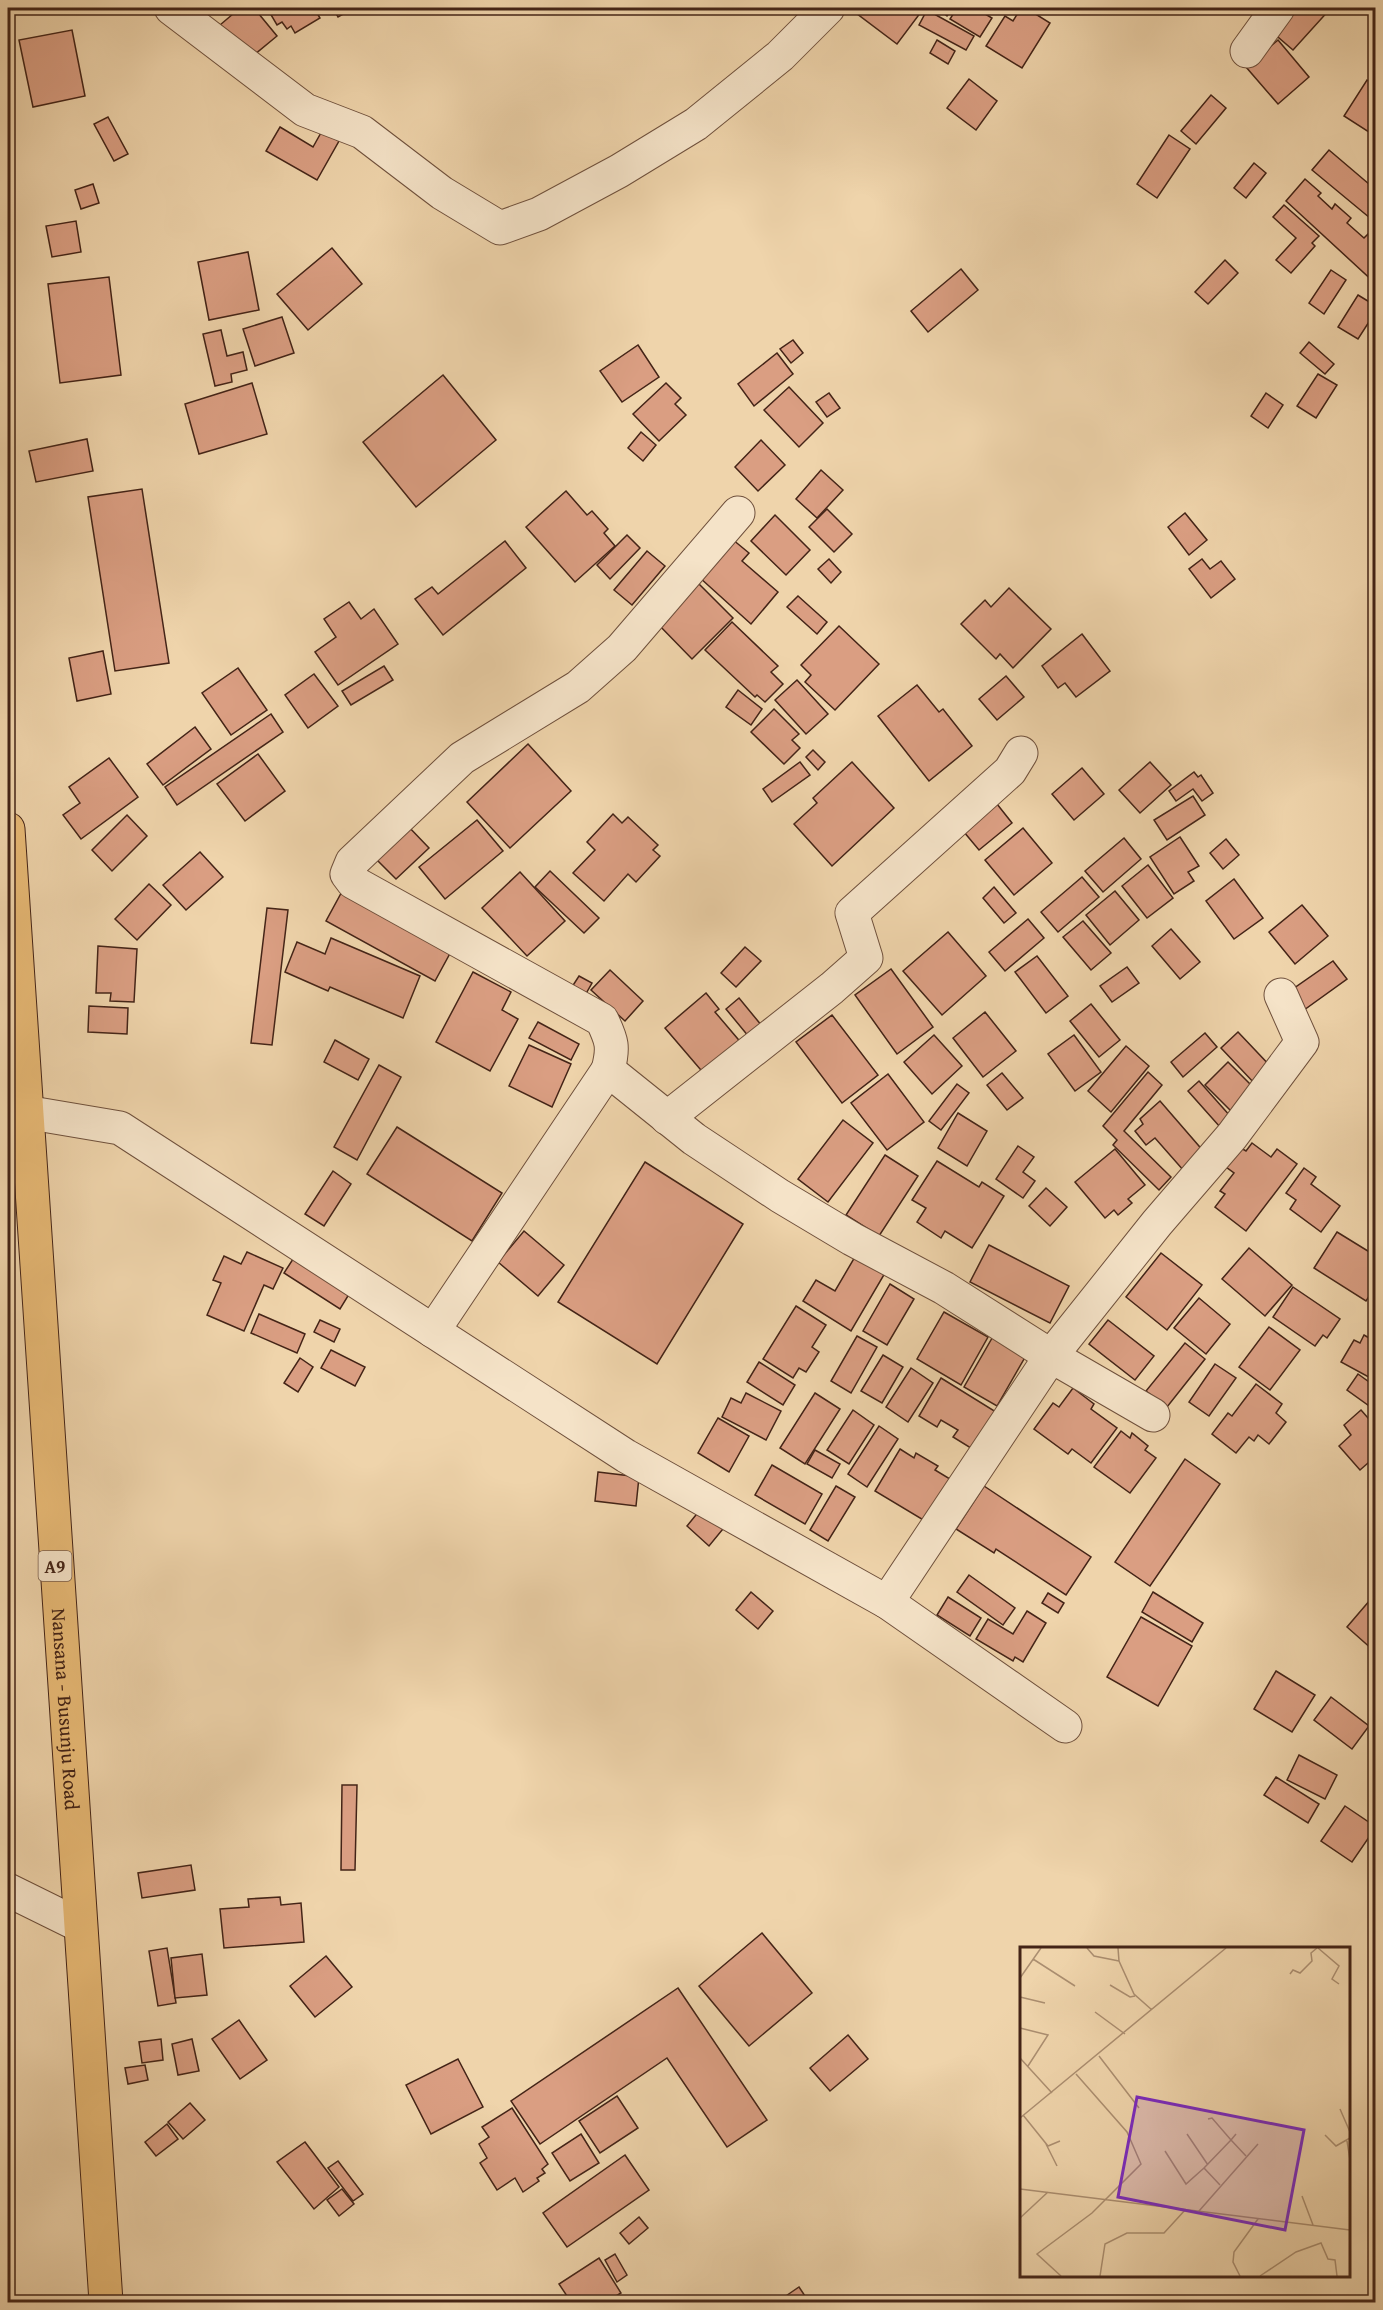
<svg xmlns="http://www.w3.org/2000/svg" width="1383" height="2310" viewBox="0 0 1383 2310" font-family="'Gentium Book Plus',serif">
<rect width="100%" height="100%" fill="#efd4ab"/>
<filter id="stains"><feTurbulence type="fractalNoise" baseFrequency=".00333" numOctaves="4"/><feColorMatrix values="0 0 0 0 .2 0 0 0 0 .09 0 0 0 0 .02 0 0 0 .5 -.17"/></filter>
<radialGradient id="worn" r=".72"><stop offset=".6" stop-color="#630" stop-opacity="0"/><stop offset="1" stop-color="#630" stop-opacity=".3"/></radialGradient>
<!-- building -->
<g fill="#da9e82" stroke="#442417" stroke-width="1.5">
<path d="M240,8H254L277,36L248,60L220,25Z"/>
<path d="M267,8H314L320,18L295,33L291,26L287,29L282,22L277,25Z"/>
<path d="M333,8H354L338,17Z"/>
<path d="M860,8H914L921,12L897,44L856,13Z"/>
<path d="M944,8H953L947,16L941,11Z"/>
<path d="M957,8H975L992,18L980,37L950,19Z"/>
<path d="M986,8H999L996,13Z"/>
<path d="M1021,8H1026L1050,23L1022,68L986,46L1005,16L1013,21Z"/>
<path d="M1292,8H1331L1293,50L1271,31Z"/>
<path d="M1367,8H1376V16Z"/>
<path d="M927,10L974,36L966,50L919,25Z"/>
<path d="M72,30L85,96L33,107L19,40Z"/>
<path d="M937,40L955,51L948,64L930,53Z"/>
<path d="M1278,40L1309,77L1278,104L1246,67Z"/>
<path d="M969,79L997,101L976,130L947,108Z"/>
<path d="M1367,80L1376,86L1375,136L1344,116Z"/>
<path d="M1211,95L1226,108L1196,144L1181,131Z"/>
<path d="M108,117L128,154L114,161L94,124Z"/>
<path d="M280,127L313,147L322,131L339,141L317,180L266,151Z"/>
<path d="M1169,135L1190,149L1157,198L1137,184Z"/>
<path d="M1329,150L1376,190V223L1312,170Z"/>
<path d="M1254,163L1266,173L1246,198L1234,188Z"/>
<path d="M1305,179L1321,193L1318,196L1332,209L1335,204L1351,218L1347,223L1364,238L1368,234L1376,241V284L1286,201Z"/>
<path d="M93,184L99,203L81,209L75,190Z"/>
<path d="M1284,205L1319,236L1312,243L1315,246L1291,273L1276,260L1296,238L1273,217Z"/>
<path d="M76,221L81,252L52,257L46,226Z"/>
<path d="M332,248L362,284L308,330L277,294Z"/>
<path d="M248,252L259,310L209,320L198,262Z"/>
<path d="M1225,260L1238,273L1208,304L1195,292Z"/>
<path d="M961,269L978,290L928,332L911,311Z"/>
<path d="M1331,270L1346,280L1324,314L1309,303Z"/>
<path d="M109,277L121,375L60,383L48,284Z"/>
<path d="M1358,295L1376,306V311L1358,339L1338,327Z"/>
<path d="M282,317L294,353L255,366L243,329Z"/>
<path d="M221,330L227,356L243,352L247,370L231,374L232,382L215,386L203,334Z"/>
<path d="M793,340L803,353L791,363L780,349Z"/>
<path d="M1309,342L1334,364L1325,374L1300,353Z"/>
<path d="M638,345L659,377L622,402L600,371Z"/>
<path d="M777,353L793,374L754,406L738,384Z"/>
<path d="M1318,374L1337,385L1316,418L1297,406Z"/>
<path d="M443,375L496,440L416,507L363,442Z"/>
<path d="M252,383L267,434L199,454L185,404Z"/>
<path d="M666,383L681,398L675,404L686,415L659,441L633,414Z"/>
<path d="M789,387L823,423L799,447L764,410Z"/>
<path d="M829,393L840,408L827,417L816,402Z"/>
<path d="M1266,393L1283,405L1268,428L1251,416Z"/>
<path d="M641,432L656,445L643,461L628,448Z"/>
<path d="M87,439L93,471L36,482L29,451Z"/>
<path d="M761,440L785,465L758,491L735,467Z"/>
<path d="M821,470L843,490L817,518L796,499Z"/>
<path d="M142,489L169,663L115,671L88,497Z"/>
<path d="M566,491L587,515L592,511L608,529L604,533L615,546L575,582L526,527Z"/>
<path d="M827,509L852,534L834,552L809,527Z"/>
<path d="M1185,513L1207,540L1189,555L1168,527Z"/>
<path d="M775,515L810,550L786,575L751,541Z"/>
<path d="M627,535L640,548L610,579L597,565Z"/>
<path d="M732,539L749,553L742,561L778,592L751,624L699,577Z"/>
<path d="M505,541L526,568L443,635L415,599L432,587L438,594Z"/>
<path d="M647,551L665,566L632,605L614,590Z"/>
<path d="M829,559L841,572L831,583L818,569Z"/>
<path d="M1202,559L1210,569L1221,561L1235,579L1211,598L1189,569Z"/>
<path d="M698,583L733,618L692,659L657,623Z"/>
<path d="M1009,588L1051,629L1013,668L1000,654L996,659L961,624L985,600L991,607Z"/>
<path d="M798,596L827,622L817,634L787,607Z"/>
<path d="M349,602L361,619L374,609L398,644L338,685L315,652L336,637L324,619Z"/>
<path d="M732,622L778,666L771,672L783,684L765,702L757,695L755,697L705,650Z"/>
<path d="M839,626L879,664L835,710L805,682L811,675L801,665Z"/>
<path d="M1082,634L1110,671L1076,697L1065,683L1058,688L1042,666Z"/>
<path d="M103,651L111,694L77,701L69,658Z"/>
<path d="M384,666L393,680L351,705L342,691Z"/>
<path d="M238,668L267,710L231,735L202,693Z"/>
<path d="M314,674L338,706L308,728L285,695Z"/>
<path d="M1006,676L1024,697L997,720L979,699Z"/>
<path d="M797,680L828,714L806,734L775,700Z"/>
<path d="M917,685L939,712L943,709L972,746L929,781L878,716Z"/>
<path d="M738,690L762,709L751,725L726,707Z"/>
<path d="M774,709L799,734L792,740L800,748L784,764L751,732Z"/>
<path d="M271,714L283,732L177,805L165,787Z"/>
<path d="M195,727L211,749L163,785L147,764Z"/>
<path d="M528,744L571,791L510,848L467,802Z"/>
<path d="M813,750L825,762L818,770L806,757Z"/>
<path d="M258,754L285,791L245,821L217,784Z"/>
<path d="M109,758L138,797L81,839L63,815L80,803L69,787Z"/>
<path d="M800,762L810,775L772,802L763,789Z"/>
<path d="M852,762L894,808L832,866L794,824L817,803L813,798Z"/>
<path d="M1150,762L1171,785L1140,813L1119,790Z"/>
<path d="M1082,768L1104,794L1074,820L1052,794Z"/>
<path d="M1194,772L1198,777L1201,775L1213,793L1202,801L1193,789L1176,801L1169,791Z"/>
<path d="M1193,796L1205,815L1167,840L1154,820Z"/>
<path d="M997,804L1012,823L979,850L964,832Z"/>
<path d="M613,814L622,823L628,817L658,845L653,850L660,856L636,882L628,874L604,901L573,873L595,850L587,842Z"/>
<path d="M127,815L147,836L112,871L92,850Z"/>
<path d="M477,820L503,851L445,899L419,867Z"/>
<path d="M406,824L429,848L396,879L373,856Z"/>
<path d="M1023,828L1052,863L1014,895L985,860Z"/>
<path d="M1180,837L1199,866L1188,872L1194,881L1174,894L1150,857Z"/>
<path d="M1124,838L1141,859L1103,892L1085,871Z"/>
<path d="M1226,839L1239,855L1223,869L1210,853Z"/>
<path d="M200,852L223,877L186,910L163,885Z"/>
<path d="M1148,865L1173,898L1147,918L1122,886Z"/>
<path d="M550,871L599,918L584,933L535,887Z"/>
<path d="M520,872L565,921L527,956L482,908Z"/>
<path d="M1082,877L1099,897L1058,932L1041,912Z"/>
<path d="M1234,879L1263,918L1234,939L1206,901Z"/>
<path d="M149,884L171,905L137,940L115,919Z"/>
<path d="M345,886L454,946L435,981L326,921Z"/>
<path d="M994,887L1016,913L1004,923L983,898Z"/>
<path d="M1115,891L1139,920L1110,945L1086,915Z"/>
<path d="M1302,905L1328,936L1295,964L1269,932Z"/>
<path d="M267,908L288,910L272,1045L251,1043Z"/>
<path d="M1028,919L1044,938L1005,971L989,952Z"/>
<path d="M1083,921L1111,953L1091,970L1063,937Z"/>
<path d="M1171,929L1200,962L1180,979L1152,946Z"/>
<path d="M948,932L986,976L942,1015L903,971Z"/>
<path d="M331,938L420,976L403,1018L330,987L328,991L285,972L297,942L325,954Z"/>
<path d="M98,946L137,949L134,1002L110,1001L111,993H96Z"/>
<path d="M745,947L761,961L736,987L721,973Z"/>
<path d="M1037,956L1068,996L1046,1013L1015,972Z"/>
<path d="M1333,961L1347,979L1304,1010L1290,991Z"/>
<path d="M1127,967L1139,983L1112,1002L1100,986Z"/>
<path d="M891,969L933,1027L897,1054L855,995Z"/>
<path d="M610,970L643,1001L625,1021L591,990Z"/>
<path d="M473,972L511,992L502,1010L518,1019L490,1071L436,1042Z"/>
<path d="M579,976L592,983L584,997L570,990Z"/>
<path d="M706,993L719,1009L715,1012L743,1045L706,1076L665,1028Z"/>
<path d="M739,998L762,1026L749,1037L726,1009Z"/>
<path d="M1091,1004L1120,1040L1099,1057L1070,1021Z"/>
<path d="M89,1006L128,1008L127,1034L88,1032Z"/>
<path d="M985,1012L1016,1051L983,1077L953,1038Z"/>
<path d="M832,1015L878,1075L842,1103L796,1042Z"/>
<path d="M538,1022L579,1044L571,1060L529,1038Z"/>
<path d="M1238,1032L1273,1069L1256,1085L1221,1048Z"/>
<path d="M1205,1033L1217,1047L1183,1077L1171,1062Z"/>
<path d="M934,1035L962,1066L932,1094L904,1062Z"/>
<path d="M1074,1035L1101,1072L1075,1091L1048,1054Z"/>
<path d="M335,1040L369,1059L358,1080L324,1062Z"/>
<path d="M529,1045L571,1064L552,1107L509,1086Z"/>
<path d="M1126,1046L1149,1066L1111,1112L1088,1091Z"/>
<path d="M1228,1062L1258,1092L1235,1115L1205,1085Z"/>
<path d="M379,1065L401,1077L357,1160L334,1147Z"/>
<path d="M1148,1072L1162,1085L1124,1131L1171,1177L1159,1190L1113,1145L1117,1140L1103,1126Z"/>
<path d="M1002,1073L1023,1098L1007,1110L987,1085Z"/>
<path d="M888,1074L924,1122L887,1150L851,1103Z"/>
<path d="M1199,1081L1231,1117L1220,1127L1188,1091Z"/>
<path d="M957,1084L969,1093L941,1130L929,1121Z"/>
<path d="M1160,1101L1205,1153L1184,1171L1155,1138L1146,1145L1135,1131L1143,1124L1140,1119Z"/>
<path d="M958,1113L987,1131L967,1166L938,1148Z"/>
<path d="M843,1120L873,1143L828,1202L798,1179Z"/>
<path d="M397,1127L502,1193L472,1241L367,1174Z"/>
<path d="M1252,1143L1271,1157L1277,1149L1297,1164L1246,1231L1215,1207L1225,1194L1220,1191L1234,1173L1226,1167L1241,1148L1246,1151Z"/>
<path d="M1018,1146L1034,1157L1023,1172L1035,1181L1023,1198L996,1179Z"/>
<path d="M1115,1149L1145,1185L1128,1199L1132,1203L1118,1215L1114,1210L1105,1218L1075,1182Z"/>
<path d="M885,1155L918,1176L879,1236L846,1215Z"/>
<path d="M937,1161L979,1187L982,1182L1004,1196L972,1248L945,1231L941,1238L917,1222L926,1208L912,1200Z"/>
<path d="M645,1162L743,1224L657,1364L558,1302Z"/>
<path d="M1304,1168L1316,1177L1311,1184L1340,1206L1321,1232L1290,1209L1296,1200L1286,1193Z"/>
<path d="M333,1171L351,1184L324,1226L305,1214Z"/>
<path d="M1046,1188L1067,1207L1050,1226L1029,1206Z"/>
<path d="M524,1231L564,1265L538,1296L498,1262Z"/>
<path d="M1337,1232L1376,1256V1286L1366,1301L1314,1268Z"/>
<path d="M989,1245L1069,1286L1050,1323L970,1282Z"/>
<path d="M1249,1248L1292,1285L1265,1316L1222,1279Z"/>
<path d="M247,1252L283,1268L273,1289L264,1285L244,1331L207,1315L221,1283L213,1280L224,1256L241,1264Z"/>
<path d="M1161,1253L1202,1285L1167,1330L1126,1297Z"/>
<path d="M856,1255L885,1273L851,1331L803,1301L816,1280L835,1291Z"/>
<path d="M295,1256L351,1291L340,1309L284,1273Z"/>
<path d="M890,1284L914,1299L887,1345L863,1331Z"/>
<path d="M1293,1287L1340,1319L1327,1338L1323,1335L1315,1346L1273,1317Z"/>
<path d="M1199,1298L1230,1324L1206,1354L1174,1328Z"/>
<path d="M796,1306L826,1325L812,1347L819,1352L806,1372L799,1368L793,1378L763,1359Z"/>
<path d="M944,1312L988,1337L961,1385L917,1359Z"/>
<path d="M259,1314L305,1334L297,1353L251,1333Z"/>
<path d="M320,1320L340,1329L334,1342L314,1332Z"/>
<path d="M1108,1320L1154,1356L1135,1380L1089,1344Z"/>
<path d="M1269,1327L1300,1350L1270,1390L1239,1367Z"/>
<path d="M995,1333L1028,1352L997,1406L964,1387Z"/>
<path d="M1364,1335L1376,1342V1381L1341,1362L1354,1340L1360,1343Z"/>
<path d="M857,1336L877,1347L851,1393L831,1381Z"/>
<path d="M1185,1343L1205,1359L1167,1407L1146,1391Z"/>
<path d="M331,1350L365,1367L355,1386L321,1368Z"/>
<path d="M883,1355L903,1367L882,1403L861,1391Z"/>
<path d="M300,1358L313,1367L298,1392L284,1383Z"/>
<path d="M759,1362L795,1385L783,1405L747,1382Z"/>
<path d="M1215,1364L1236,1378L1209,1416L1189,1402Z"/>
<path d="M911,1368L933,1383L908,1422L886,1407Z"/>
<path d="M1358,1374L1376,1387V1403L1372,1408L1347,1390Z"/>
<path d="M941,1378L996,1412L974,1450L953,1437L958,1430L941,1420L937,1427L919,1416Z"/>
<path d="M1256,1384L1282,1404L1276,1413L1286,1422L1269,1444L1258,1435L1254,1441L1249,1437L1236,1453L1212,1434L1228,1413L1232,1416Z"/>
<path d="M1073,1388L1094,1404L1091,1409L1117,1428L1091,1463L1072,1449L1068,1454L1034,1429L1053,1403L1059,1407Z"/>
<path d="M746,1393L781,1411L766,1440L722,1417L731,1398L741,1403Z"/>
<path d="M815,1393L840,1409L805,1464L780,1448Z"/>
<path d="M853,1410L874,1425L849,1464L827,1450Z"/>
<path d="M1361,1410L1368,1418L1376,1411V1456L1360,1470L1339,1446L1351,1435L1344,1425Z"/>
<path d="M718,1418L749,1436L729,1472L698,1453Z"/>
<path d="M879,1426L898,1439L867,1487L848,1474Z"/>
<path d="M1121,1431L1130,1438L1132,1433L1148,1446L1145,1450L1156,1458L1130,1493L1094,1467Z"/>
<path d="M900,1449L914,1458L916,1453L938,1466L935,1470L950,1479L925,1521L875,1491Z"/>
<path d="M815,1450L840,1464L832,1478L807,1464Z"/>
<path d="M1185,1459L1220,1484L1150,1586L1115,1562Z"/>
<path d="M772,1465L822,1494L805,1524L755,1495Z"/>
<path d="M598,1472L639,1477L636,1506L595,1501Z"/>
<path d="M836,1486L855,1497L828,1541L810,1530Z"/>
<path d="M984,1486L1091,1557L1066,1595L996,1549L994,1553L956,1529Z"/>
<path d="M704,1505L727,1524L709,1546L687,1526Z"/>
<path d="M969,1575L1015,1608L1003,1625L957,1592Z"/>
<path d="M751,1592L773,1611L758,1629L736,1610Z"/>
<path d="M1153,1592L1203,1623L1192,1642L1142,1612Z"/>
<path d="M1048,1593L1064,1603L1058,1613L1042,1603Z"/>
<path d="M1376,1593V1647L1373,1650L1347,1627Z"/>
<path d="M948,1597L981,1618L970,1636L937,1615Z"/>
<path d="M1027,1611L1046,1623L1023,1662L1015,1657L1013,1661L976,1639L988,1619L1013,1634Z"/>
<path d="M1141,1617L1192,1646L1158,1706L1107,1677Z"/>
<path d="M1276,1671L1315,1695L1292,1732L1254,1709Z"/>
<path d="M1331,1697L1369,1726L1352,1749L1314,1720Z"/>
<path d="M1299,1755L1337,1775L1325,1799L1287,1780Z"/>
<path d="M1276,1777L1319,1804L1308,1823L1264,1795Z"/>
<path d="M342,1785H357L355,1870H341Z"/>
<path d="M1345,1806L1376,1827L1352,1862L1321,1841Z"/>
<path d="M191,1865L195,1890L142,1898L138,1873Z"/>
<path d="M280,1897L281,1905L301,1903L304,1942L224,1948L220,1909L249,1907L248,1899Z"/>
<path d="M762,1933L812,1993L749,2046L699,1986Z"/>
<path d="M167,1948L176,2003L158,2006L149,1951Z"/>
<path d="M202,1954L207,1995L175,1998L171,1958Z"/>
<path d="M326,1956L352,1987L315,2017L290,1986Z"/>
<path d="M678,1988L767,2120L727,2147L667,2058L540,2144L511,2101Z"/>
<path d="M239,2020L267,2060L240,2079L212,2039Z"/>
<path d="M848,2035L868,2059L830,2091L810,2068Z"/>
<path d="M161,2039L163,2060L142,2063L139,2042Z"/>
<path d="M192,2039L199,2071L178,2075L172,2044Z"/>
<path d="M458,2059L483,2107L431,2134L406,2085Z"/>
<path d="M145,2065L148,2080L128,2084L125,2068Z"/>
<path d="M617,2096L638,2128L600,2153L579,2121Z"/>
<path d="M190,2103L205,2120L183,2139L168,2122Z"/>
<path d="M512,2108L548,2164L542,2169L545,2173L537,2178L539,2181L523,2192L515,2178L497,2190L480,2163L487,2158L479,2144L489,2137L482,2127Z"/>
<path d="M167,2124L178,2139L156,2156L145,2142Z"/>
<path d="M581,2134L599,2163L570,2181L552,2153Z"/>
<path d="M8,2135L13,2146L8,2149Z"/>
<path d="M305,2142L339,2187L314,2209L277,2162Z"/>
<path d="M625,2155L649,2190L567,2247L543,2213Z"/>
<path d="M338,2161L363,2194L353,2201L328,2168Z"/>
<path d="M342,2189L354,2204L339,2216L327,2200Z"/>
<path d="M639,2217L648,2228L629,2244L620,2233Z"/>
<path d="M615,2254L627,2275L617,2282L605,2260Z"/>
<path d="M599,2258L621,2293L606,2302H571L559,2284Z"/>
<path d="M799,2287L809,2302H782L780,2300Z"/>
</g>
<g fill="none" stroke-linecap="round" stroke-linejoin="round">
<defs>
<g id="minor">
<path d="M171,8L305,110L362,132L442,193L500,228L539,214L619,171L696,124L780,56L828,8"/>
<path d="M1247,51L1278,8"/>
<path d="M608,1070C614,1047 612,1041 602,1020L353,882L347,874L352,862L462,758L578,687L622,648L738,513"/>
<path d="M25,1112L120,1128L626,1456L887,1602L1065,1726"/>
<path d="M667,1118L832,988L866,958L852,913L1010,771L1021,753"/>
<path d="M433,1331L608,1070L694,1139L780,1196L852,1239L944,1288L1051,1356L1157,1223L1232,1136L1302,1042L1281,995"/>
<path d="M887,1602L1051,1356L1153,1415"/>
<path d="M8,1890L79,1925"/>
</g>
<g id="major">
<path id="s1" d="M8,829L106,2302"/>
</g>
</defs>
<!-- minor casing -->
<use href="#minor" stroke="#6f503c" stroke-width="35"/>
<!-- major casing -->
<use href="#major" stroke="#442417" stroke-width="35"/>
<!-- minor -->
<use href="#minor" stroke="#f5e3c8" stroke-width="33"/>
<!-- major -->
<use href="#major" stroke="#e8ba76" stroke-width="33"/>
</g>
<g text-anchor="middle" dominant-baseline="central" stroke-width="4.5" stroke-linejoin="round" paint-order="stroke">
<!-- shield labels -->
<rect fill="#f5e3c8" stroke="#795d4c" stroke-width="1.5" x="38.5" y="1551" width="33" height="30" rx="4.5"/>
<g font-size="18" font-weight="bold" fill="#442417">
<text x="55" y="1566">A9</text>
</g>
<!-- street labels -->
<g font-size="20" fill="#442417" stroke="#f5e3c8">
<text stroke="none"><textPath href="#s1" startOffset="882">Nansana - Busunju Road</textPath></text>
</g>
</g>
<!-- overview -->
<g transform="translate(1020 1947)">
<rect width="330" height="330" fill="#efd4ab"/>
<path fill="none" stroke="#ab8e70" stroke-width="1.5" d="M67,1L74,9L99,14M98,1L99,14L114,47L132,63M298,1L319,19L312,32L319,37M13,12L55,39M270,27L273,23L280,26L292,14L291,6L297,1M0,31L21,1M90,38L110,50L115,49M0,50L25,56M75,65L105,87M0,81L28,88L8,119M79,109L119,161M0,111L32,146M320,162L330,185M3,168L28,199L40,194M0,171L206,1M188,172L192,171L211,193L184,221L200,238M167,187L188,218M216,187L211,193L226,209M305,188L316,199L330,191M327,194L330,213M26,197L37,219M145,204L166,237L184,221M0,242L330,283M282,249L293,278M179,264L238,197M0,271L28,245M41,329L17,307L72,266L121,217L107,185L56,127M80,329L85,297L107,286H144L166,262M220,329L213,315L214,305L238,272M240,329L276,305L301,296L308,312L315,313L317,329"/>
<path fill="#7b2cbf" fill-opacity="0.15" stroke="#7b2cbf" stroke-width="3" d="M117,150L284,183L265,283L98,250Z"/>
<rect width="330" height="330" fill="none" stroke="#442417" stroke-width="3"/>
</g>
<!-- margin -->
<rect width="1383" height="2310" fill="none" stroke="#efd4ab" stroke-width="30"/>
<rect x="9" y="9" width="1365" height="2292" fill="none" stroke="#442417" stroke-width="3"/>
<rect x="15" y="15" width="1353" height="2280" fill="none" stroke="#442417" stroke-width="1.5"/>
<rect width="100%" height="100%" filter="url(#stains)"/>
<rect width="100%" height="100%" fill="url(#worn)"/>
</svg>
